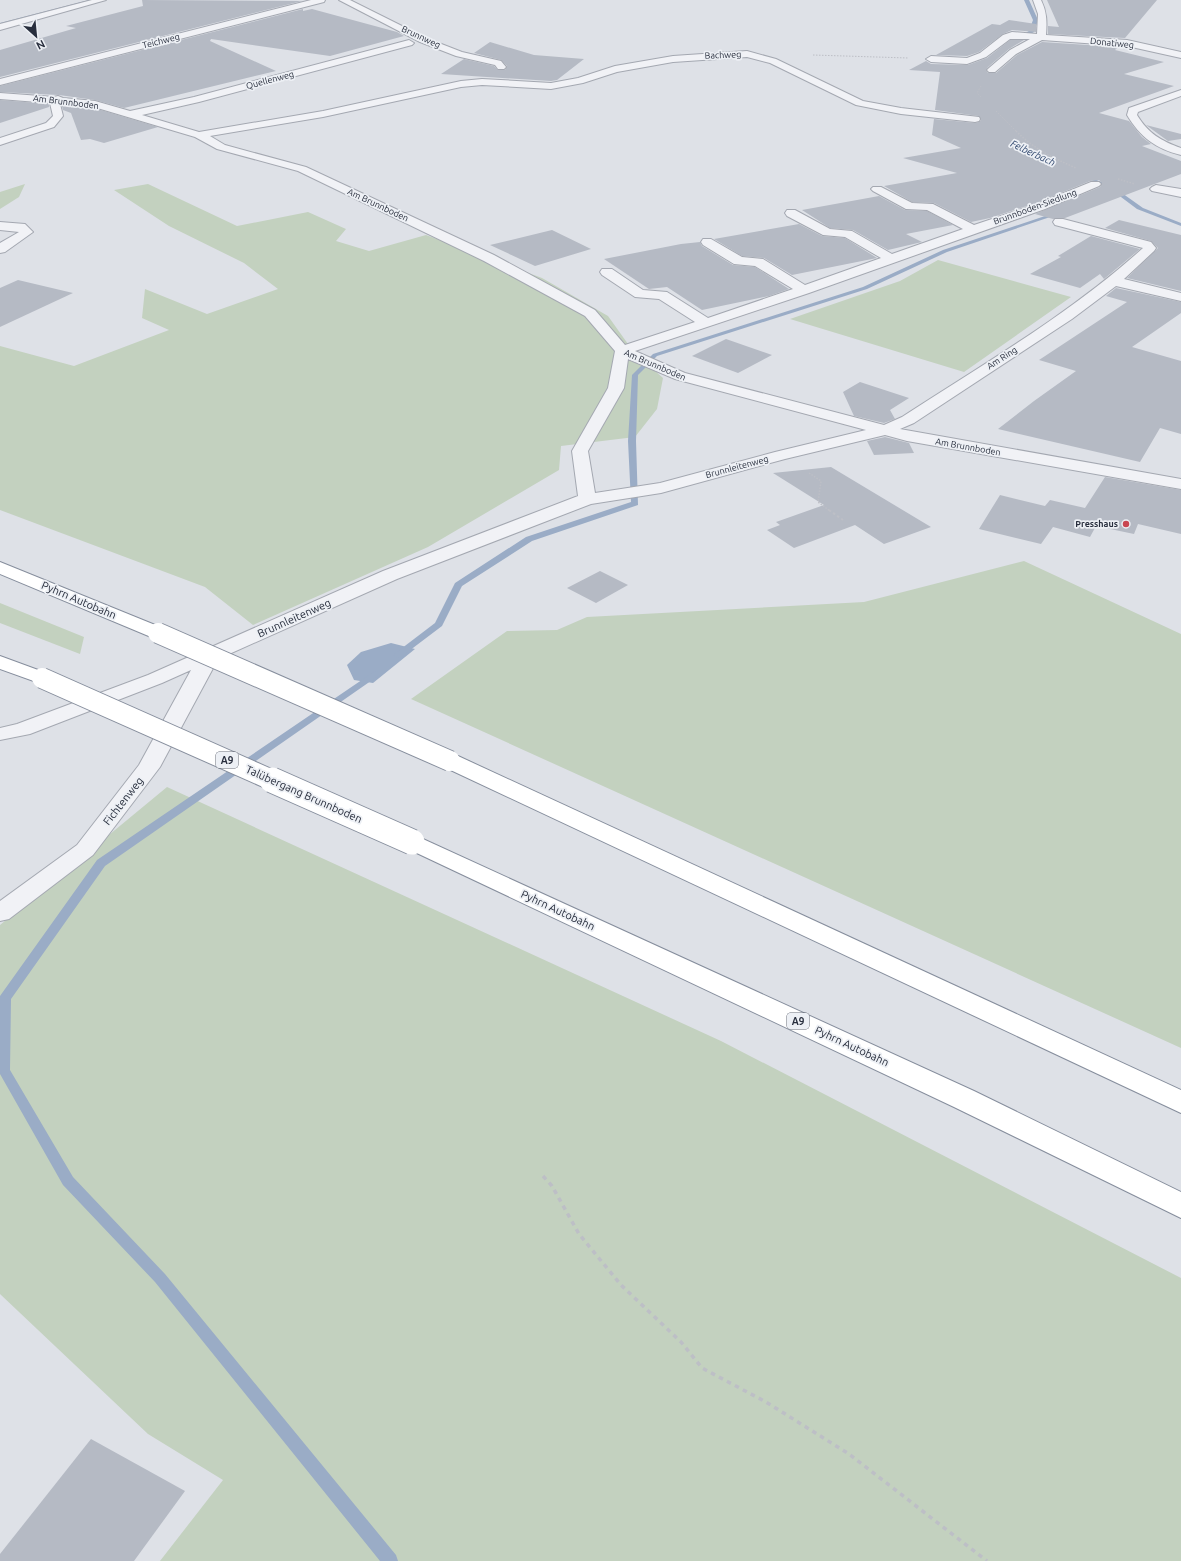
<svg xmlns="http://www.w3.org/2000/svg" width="1181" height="1561" viewBox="0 0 1181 1561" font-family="Ubuntu,sans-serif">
<rect width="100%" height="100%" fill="#dee1e7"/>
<!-- green -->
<g fill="#c3d1bf">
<path d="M25,184L19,197L0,209V192Z"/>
<path d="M148,184L237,226L308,212L346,229L336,241L369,251L426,235L542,278L608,316L633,351L663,378L657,409L635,437L561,446L559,470L428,547L253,625L205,587L0,510V346L74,366L169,330L142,318L145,289L207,314L278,289L244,263L169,226L114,190Z"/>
<path d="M938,260L1071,297L964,372L790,319L900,281Z"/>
<path d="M1024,561L1181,634V1048L411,699L507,631L557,630L587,617L864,602Z"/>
<path d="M0,603L84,637L80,654L0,623Z"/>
<path d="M167,787L721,1041L1181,1278V1561H160L223,1480L148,1434L0,1294V925Z"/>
</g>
<!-- water -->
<g fill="#9aacc6">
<path d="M1024,0H1029L1038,20L1034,32L1010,45L986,68L972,94L985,107L1003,134L1015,144L1081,174L1112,186L1143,208L1181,223V226L1137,209L1105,185L1077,175L1010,145L997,134L980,107L966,93L981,67L1006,44L1029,31L1033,20Z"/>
<path d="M391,643L415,649L373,683L354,680L347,665L361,652Z"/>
</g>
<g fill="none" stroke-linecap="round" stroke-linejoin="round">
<!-- stream -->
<g fill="#9aacc6" fill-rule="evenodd">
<path d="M89,0H95L0,25V23Z"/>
<path d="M1057,212L1062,213L947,252L867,289L657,356L638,375L636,441L638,505L532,541L462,586L442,626L401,657L398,658L393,655L435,623L455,583L526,537L631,502L628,441L632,375L653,354L863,287L943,250Z"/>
<path d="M375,671L378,672L380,674L378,676L105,866L11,999L10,1070L73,1177L165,1274L396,1555L398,1561H380L155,1282L63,1185L0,1074V996L97,860Z"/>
</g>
</g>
<!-- building -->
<g fill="#b5bac4">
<path d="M142,0L302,1L0,77V50L76,28L66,26L143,6Z"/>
<path d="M1047,0H1157L1125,38L1048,34V26L1059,27Z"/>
<path d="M303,9V11L312,9L397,32L404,36L330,56L211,39L210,41L276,71L124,108L95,100L59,95L0,92V86Z"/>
<path d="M1009,20L1036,24V32L1012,30L1003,34L979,52L967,56L936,55L992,24L1000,25Z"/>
<path d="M1010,40H1024L1009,49L988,67L986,70L988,73H996L1017,55L1042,42L1118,47L1115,50L1164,62L1124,74L1174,86L1099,113L1129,121L1142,137L1151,144L1142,146L1181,161V174L1065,218L1053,219L1035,214L1100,187L1102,183L1099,180L1090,181L1036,203L990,218L971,222L934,203L912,202L884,186L957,173L903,158L961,148L932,135L934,119L975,123L979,122L981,120L979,116L935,110L940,72L909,70L926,61L931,64L968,65L987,58Z"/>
<path d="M490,42L534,55L584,59L557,80L551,81L441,74L464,59L494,66L498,70H505L507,66L501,60L474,53Z"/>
<path d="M0,100L49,104V107L0,123Z"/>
<path d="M62,106L94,108L158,127L104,143L90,139L81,140L71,113L63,110Z"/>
<path d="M1146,125L1181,134V139L1168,141Z"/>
<path d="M879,196L905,210L927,211L953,225L906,234L922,242L888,250L853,230L830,228L802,210Z"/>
<path d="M1119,220L1181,235V291L1127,278L1158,248L1151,241L1105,228Z"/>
<path d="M799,224L822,236L845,238L877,258L792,275L764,258L742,256L714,239Z"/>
<path d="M552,230L591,249L535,266L490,245Z"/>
<path d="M1091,236L1140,249L1104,279L1100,274L1080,288L1030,274L1061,257L1058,256Z"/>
<path d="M700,242L702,246L733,265L755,267L789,289L769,296L702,310L667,287L649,289L604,259L681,244Z"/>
<path d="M18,280L73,293L0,327V288Z"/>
<path d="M1116,288L1181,302V313L1132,347L1181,361V434L1160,428L1140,462L998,429L1034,401L1076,371L1039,360L1127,302L1106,296Z"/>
<path d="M726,339L772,355L738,373L692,356Z"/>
<path d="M860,382L909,398L890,410L895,419L884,423L854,416L843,392Z"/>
<path d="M885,437L909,443L914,453L874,455L867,441Z"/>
<path d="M831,467L931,527L884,544L855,525L794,548L767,530L780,525L776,522L824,505L773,473Z"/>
<path d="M1105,477L1181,490V534L1138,524L1134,534L1096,526L1090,537L1053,527L1041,544L979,529L1000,495L1045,506L1050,500L1085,508Z"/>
<path d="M600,571L628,585L596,603L567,588Z"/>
<path d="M91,1439L185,1491L134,1561H0V1554Z"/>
</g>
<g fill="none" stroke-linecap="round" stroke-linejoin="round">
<defs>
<g id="minor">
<path d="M92,0H106L0,30V24Z"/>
<path d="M311,0H325L324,2L0,85V79Z"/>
<path d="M339,0H350L426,38L462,52L501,61L506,67L504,69H498L495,65L456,56L420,42Z"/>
<path d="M1033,0H1041C1047,12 1047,22 1046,35L1127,40L1181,52V58L1127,46L1042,40L1016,54L995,72H989L987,70L989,68L1010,50L1030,39H1010L986,57L967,64L931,62L926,59L931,56L967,58L980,53L1003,35L1012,32L1037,34L1038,14Z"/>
<path d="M409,40L414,43L412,45L199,102L142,115L199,132L323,111L461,81L482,79L551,83L578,78L615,66L673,56L747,51L776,59L863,101L901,108L979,117L980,119L979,121L975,122L901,114L856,105L770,63L747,57L673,62L617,72L583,83L551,89L482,85L461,87L323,117L210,136L225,145L306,167L494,255L595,310L625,345L695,322L659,299L635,297L602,275L600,272L602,269H612L643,290L667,292L708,318L793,289L755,266L734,264L703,245L701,242L703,239H711L742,257L763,259L805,285L881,258L845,237L823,235L787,216L785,213L787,210H795L830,229L852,231L892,254L963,229L927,210L906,209L873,191L871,189L873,187H881L912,203L933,204L974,225L1037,204L1091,182H1099L1101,184L1099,186L1045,209L809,293L635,351L685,373L884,425L902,417C985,363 1070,314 1143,248L1055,225L1053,222L1055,219H1063L1151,242L1156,248L1154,251L1124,279L1181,293V301L1116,286L1072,319L914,423L900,429L1181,479V489L907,441L885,435L785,459L661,493L591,504L397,579L218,659L160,767L93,855L9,919L0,921V901L77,845L139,765L191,670L162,683L30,734L0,740V728L17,724L148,675L383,571L578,496L572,451L608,388L615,351L585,316L484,261L298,171L217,149L195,137L94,107L60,104L63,116L54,127L0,145V138L46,123L53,116L50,103L0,99V93L54,97L58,96L63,98L95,101L130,111L194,97ZM628,359L675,379L866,430L775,452L660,483L595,493L588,451L624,388Z"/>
<path d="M1181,90V96L1138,112L1137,115C1148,133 1161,141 1181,148V155C1156,149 1140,137 1127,115L1129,108Z"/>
<path d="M1156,185L1181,189V197L1152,191L1150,189L1152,187Z"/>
<path d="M0,222L25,224L33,232L5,252L0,253V243L19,232L0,230Z"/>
</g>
<g id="highway">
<path d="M0,562L165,629L168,633L165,637L158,639L151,637L0,574Z"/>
<path d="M0,656L49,674L52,678L49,682L42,684L0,669Z"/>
<path d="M450,754L458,756L1181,1090V1113L442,766L439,761L442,756Z"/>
<path d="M412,834L974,1091L1181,1192V1218L954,1107L404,847L400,842L404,837Z"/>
</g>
</defs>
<!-- minor casing -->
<use href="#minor" stroke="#a4a8b1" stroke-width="2"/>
<!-- highway casing -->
<use href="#highway" stroke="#868e9d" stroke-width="2"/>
<!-- path-far3 -->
<g stroke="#bdbfc6" stroke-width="1" stroke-dasharray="1.5 1.5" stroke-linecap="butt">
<path d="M813,55L908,58"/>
<path d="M981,86L977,93L982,98"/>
<path d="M996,111L1017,132"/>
</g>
<!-- path-far2 -->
<g stroke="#bdbfc6" stroke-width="1.5" stroke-dasharray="1.5 1.5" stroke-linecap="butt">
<path d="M1016,131C1034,149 1053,158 1076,168"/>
<path d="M1118,179L1135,184"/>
<path d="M809,473L821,481L818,502L830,511"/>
</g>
<!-- path-far1 -->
<path stroke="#bdbfc6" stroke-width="2" stroke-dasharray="2.5 2.5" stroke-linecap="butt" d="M829,510L843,520"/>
<!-- path -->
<path stroke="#bdbfc6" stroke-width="3.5" stroke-dasharray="4.5 4.5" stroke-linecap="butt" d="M543,1176L552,1186L579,1234L621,1285L681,1342L702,1368L766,1402L849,1454L987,1561"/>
<!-- minor -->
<use href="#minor" fill="#f1f2f6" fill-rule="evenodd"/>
<!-- highway -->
<use href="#highway" fill="#fff" fill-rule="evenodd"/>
<defs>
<g id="highway-bridge-far1">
<path d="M158,633L450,761"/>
<path d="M42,678L274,781"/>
</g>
<path id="highway-bridge" d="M272,780L412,842"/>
</defs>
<!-- highway-bridge-far1 casing -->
<use href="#highway-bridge-far1" stroke="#868e9d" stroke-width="22" stroke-linecap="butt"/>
<!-- highway-bridge casing -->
<use href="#highway-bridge" stroke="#868e9d" stroke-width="27" stroke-linecap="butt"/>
<!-- highway-bridge-far1 -->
<use href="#highway-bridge-far1" stroke="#fff" stroke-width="20"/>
<!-- highway-bridge -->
<use href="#highway-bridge" stroke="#fff" stroke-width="25"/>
</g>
<!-- markers -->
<circle fill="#c94651" stroke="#edf0f5" stroke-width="1.5" cx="1126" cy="524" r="4"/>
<g text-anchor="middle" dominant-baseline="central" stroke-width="3.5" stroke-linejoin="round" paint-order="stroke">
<!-- far-street labels -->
<g font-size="9" fill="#282e3d" stroke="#edf0f5">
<text transform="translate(421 37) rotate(25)">Brunnweg</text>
<text transform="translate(161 41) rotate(-14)">Teichweg</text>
<text transform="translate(1112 43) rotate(6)">Donatiweg</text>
<text transform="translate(723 55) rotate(-2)">Bachweg</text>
<text transform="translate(270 80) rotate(-15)">Quellenweg</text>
<text transform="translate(66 102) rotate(7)">Am Brunnboden</text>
<text transform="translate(378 205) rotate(25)">Am Brunnboden</text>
<text transform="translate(1035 207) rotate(-20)">Brunnboden-Siedlung</text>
<text transform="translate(1002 358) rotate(-33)">Am Ring</text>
<text transform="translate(655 365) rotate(23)">Am Brunnboden</text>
<text transform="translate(968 447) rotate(10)">Am Brunnboden</text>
<text transform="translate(737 467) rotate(-15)">Brunnleitenweg</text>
</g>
<!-- far-poi labels -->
<g font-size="9" font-weight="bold" fill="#282e3d" stroke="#edf0f5" text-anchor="end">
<text x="1118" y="524">Presshaus</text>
</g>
<!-- far-water labels -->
<g font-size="10" font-style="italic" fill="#334a70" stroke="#edf0f5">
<text transform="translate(1033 153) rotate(25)">Felberbach</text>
</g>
<!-- shield labels -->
<g fill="#edf0f5" stroke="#636874" stroke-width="1">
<rect x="216" y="752" width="22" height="16" rx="3"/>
<rect x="787" y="1013" width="22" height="16" rx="3"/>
</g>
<g font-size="10" font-weight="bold" fill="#282e3d">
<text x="227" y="760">A9</text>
<text x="798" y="1021">A9</text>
</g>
<!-- street labels -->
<g font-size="11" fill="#282e3d" stroke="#edf0f5">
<text transform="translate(79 600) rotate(23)">Pyhrn Autobahn</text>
<text transform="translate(294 618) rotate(-24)">Brunnleitenweg</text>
<text transform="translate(304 794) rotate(24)">Talübergang Brunnboden</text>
<text transform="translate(123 801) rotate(-52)">Fichtenweg</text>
<text transform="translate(558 910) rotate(25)">Pyhrn Autobahn</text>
<text transform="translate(852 1046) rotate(25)">Pyhrn Autobahn</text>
</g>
</g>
<!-- north arrow -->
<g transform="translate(36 36) rotate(153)" stroke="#edf0f5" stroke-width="3" paint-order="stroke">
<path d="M0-3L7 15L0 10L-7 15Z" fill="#282e3d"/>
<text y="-6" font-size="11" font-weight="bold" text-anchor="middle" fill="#282e3d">N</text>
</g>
</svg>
